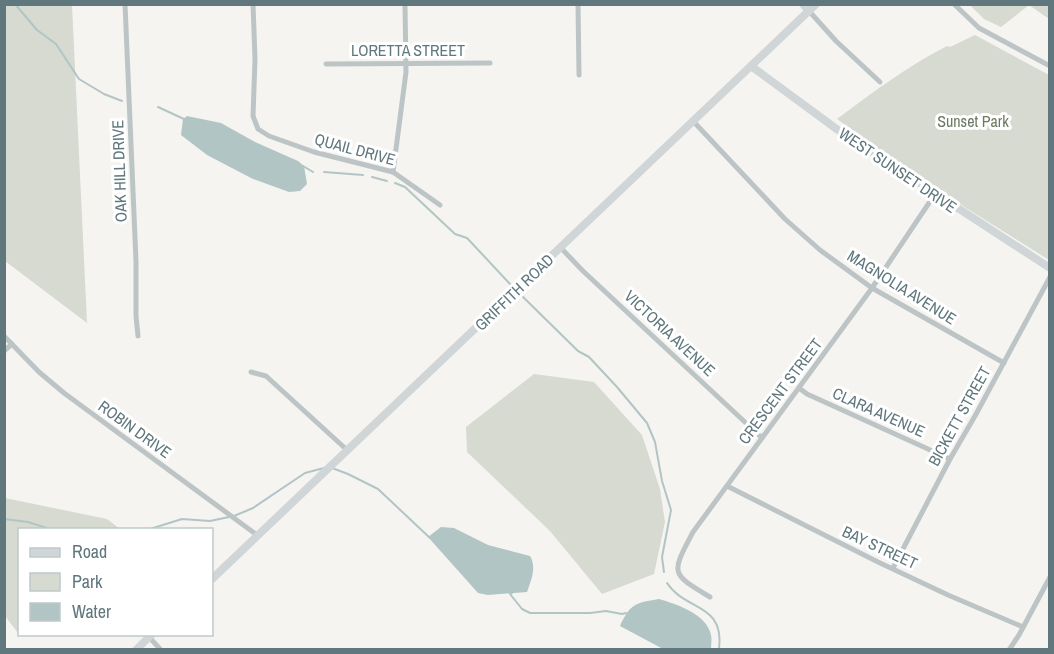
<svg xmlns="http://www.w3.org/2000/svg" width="1054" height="654" viewBox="0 0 1054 654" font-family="'Archivo Narrow',sans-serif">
<rect width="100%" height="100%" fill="#f5f4f1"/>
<!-- green -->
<g fill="#d6dad0">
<path d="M5,4L72,5L87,323L5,261Z"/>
<path d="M970,5H1049V19L1029,5L1001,27L984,19Z"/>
<path d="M975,35L1049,75V260L923,181L837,119C873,92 908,66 947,46L950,47Z"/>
<path d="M534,374L594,382L642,435L660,489L665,522L654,574L602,594L550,531L467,452L466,427Z"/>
<path d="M5,498L107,519L120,529L20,530L18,633L5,616Z"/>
</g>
<!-- water -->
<g fill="#b2c5c5">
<path d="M187,116L221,123L255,142L298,161L304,166L307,184L300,191L289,192L253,179L207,155L181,135L183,119Z"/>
<path d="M441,527L454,528L488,545L530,556C537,567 531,581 527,592L488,595L478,593L428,537Z"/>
<path d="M659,599C676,604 707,614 711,635C712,639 711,645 711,649H663L620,626C630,604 635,603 659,599Z"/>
</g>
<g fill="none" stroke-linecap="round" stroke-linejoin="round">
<!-- stream -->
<g stroke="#b2c5c5" stroke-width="2">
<path d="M15,4L37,30L56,44L79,79L104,94L122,101"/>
<path d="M158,107L186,120"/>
<path d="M303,166L313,172"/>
<path d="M324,172L363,175"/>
<path d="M372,177L387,181"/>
<path d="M395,183L405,187L455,234L467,238L511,285"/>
<path d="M520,294L578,351L589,357L617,387L647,423L655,442L662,481L671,510L662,557L664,572"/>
<path d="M332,468L348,474L378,489L430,538"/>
<path d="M234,516L253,508L305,473L324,468"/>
<path d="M4,519L28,522L53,530"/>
<path d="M147,530L182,519L210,521L229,517"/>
<path d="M667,583C686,612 725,602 719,650"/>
<path d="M512,593L510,594L522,609L530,613H590L606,611L622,614L626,613"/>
</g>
<!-- street -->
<g stroke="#bdc4c6" stroke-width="5">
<path d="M125,4L136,261V316L138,336"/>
<path d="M253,4L255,59L253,116L258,129L269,136L314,152L393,172L440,205"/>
<path d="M578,4L579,75"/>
<path d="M954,4L979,28L1050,66"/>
<path d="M809,11L836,41L880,82"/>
<path d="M326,64L490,63"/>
<path d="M693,121L785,219L820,250L872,288L1004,363"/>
<path d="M393,172L406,72L405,4"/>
<path d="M560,247L583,271L762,438"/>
<path d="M4,336L39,372L64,393L257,535"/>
<path d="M4,351L12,344"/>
<path d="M251,372L266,376L347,450"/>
<path d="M799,388L807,394L950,459"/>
<path d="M727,486L878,562L948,595L1023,627"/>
<path d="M893,568L950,459L975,416L1050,277"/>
<path d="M710,597C670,573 671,574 693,532L872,288L935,194"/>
<path d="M149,637L161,650"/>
<path d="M1009,650L1019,635L1050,577"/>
</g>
<!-- secondary -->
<g stroke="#d0d6d8" stroke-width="8">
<path d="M803,4L809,11"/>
<path d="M751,66L838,130L1050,268"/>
<path d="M212,579L816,4"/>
<path d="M136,650L152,634"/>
</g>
</g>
<g text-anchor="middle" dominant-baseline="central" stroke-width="6" stroke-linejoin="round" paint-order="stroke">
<!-- street labels -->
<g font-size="16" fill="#5f777d" stroke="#fff">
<text x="408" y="50">LORETTA STREET</text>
<text transform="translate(355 149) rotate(15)">QUAIL DRIVE</text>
<text transform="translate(898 170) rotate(34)">WEST SUNSET DRIVE</text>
<text transform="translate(119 171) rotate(-92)">OAK HILL DRIVE</text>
<text transform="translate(902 287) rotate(32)">MAGNOLIA AVENUE</text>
<text transform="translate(514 292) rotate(-44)">GRIFFITH ROAD</text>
<text transform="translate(670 333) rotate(43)">VICTORIA AVENUE</text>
<text transform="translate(780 391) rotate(-53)">CRESCENT STREET</text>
<text transform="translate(879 412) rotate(24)">CLARA AVENUE</text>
<text transform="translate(959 416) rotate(-61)">BICKETT STREET</text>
<text transform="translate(135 429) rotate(36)">ROBIN DRIVE</text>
<text transform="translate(880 547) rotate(25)">BAY STREET</text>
</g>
<!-- park labels -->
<g font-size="16" fill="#6d7a62" stroke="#fff">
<text x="973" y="121">Sunset Park</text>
</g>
</g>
<!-- border -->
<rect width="1054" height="654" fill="none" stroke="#5f777d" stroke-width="12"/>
<!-- legend -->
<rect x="18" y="528" width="195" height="108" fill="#ffffff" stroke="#bfc9cb" stroke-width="1.5"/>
<rect x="30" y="548" width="30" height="9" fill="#d0d6d8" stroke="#bfc9cb" stroke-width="1.5"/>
<text x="72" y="558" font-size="18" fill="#5f777d">Road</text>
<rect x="30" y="573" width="30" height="18" fill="#d6dad0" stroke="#bfc9cb" stroke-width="1.5"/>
<text x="72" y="588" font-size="18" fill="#5f777d">Park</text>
<rect x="30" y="603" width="30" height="18" fill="#b2c5c5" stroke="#bfc9cb" stroke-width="1.5"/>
<text x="72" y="618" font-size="18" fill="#5f777d">Water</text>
</svg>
